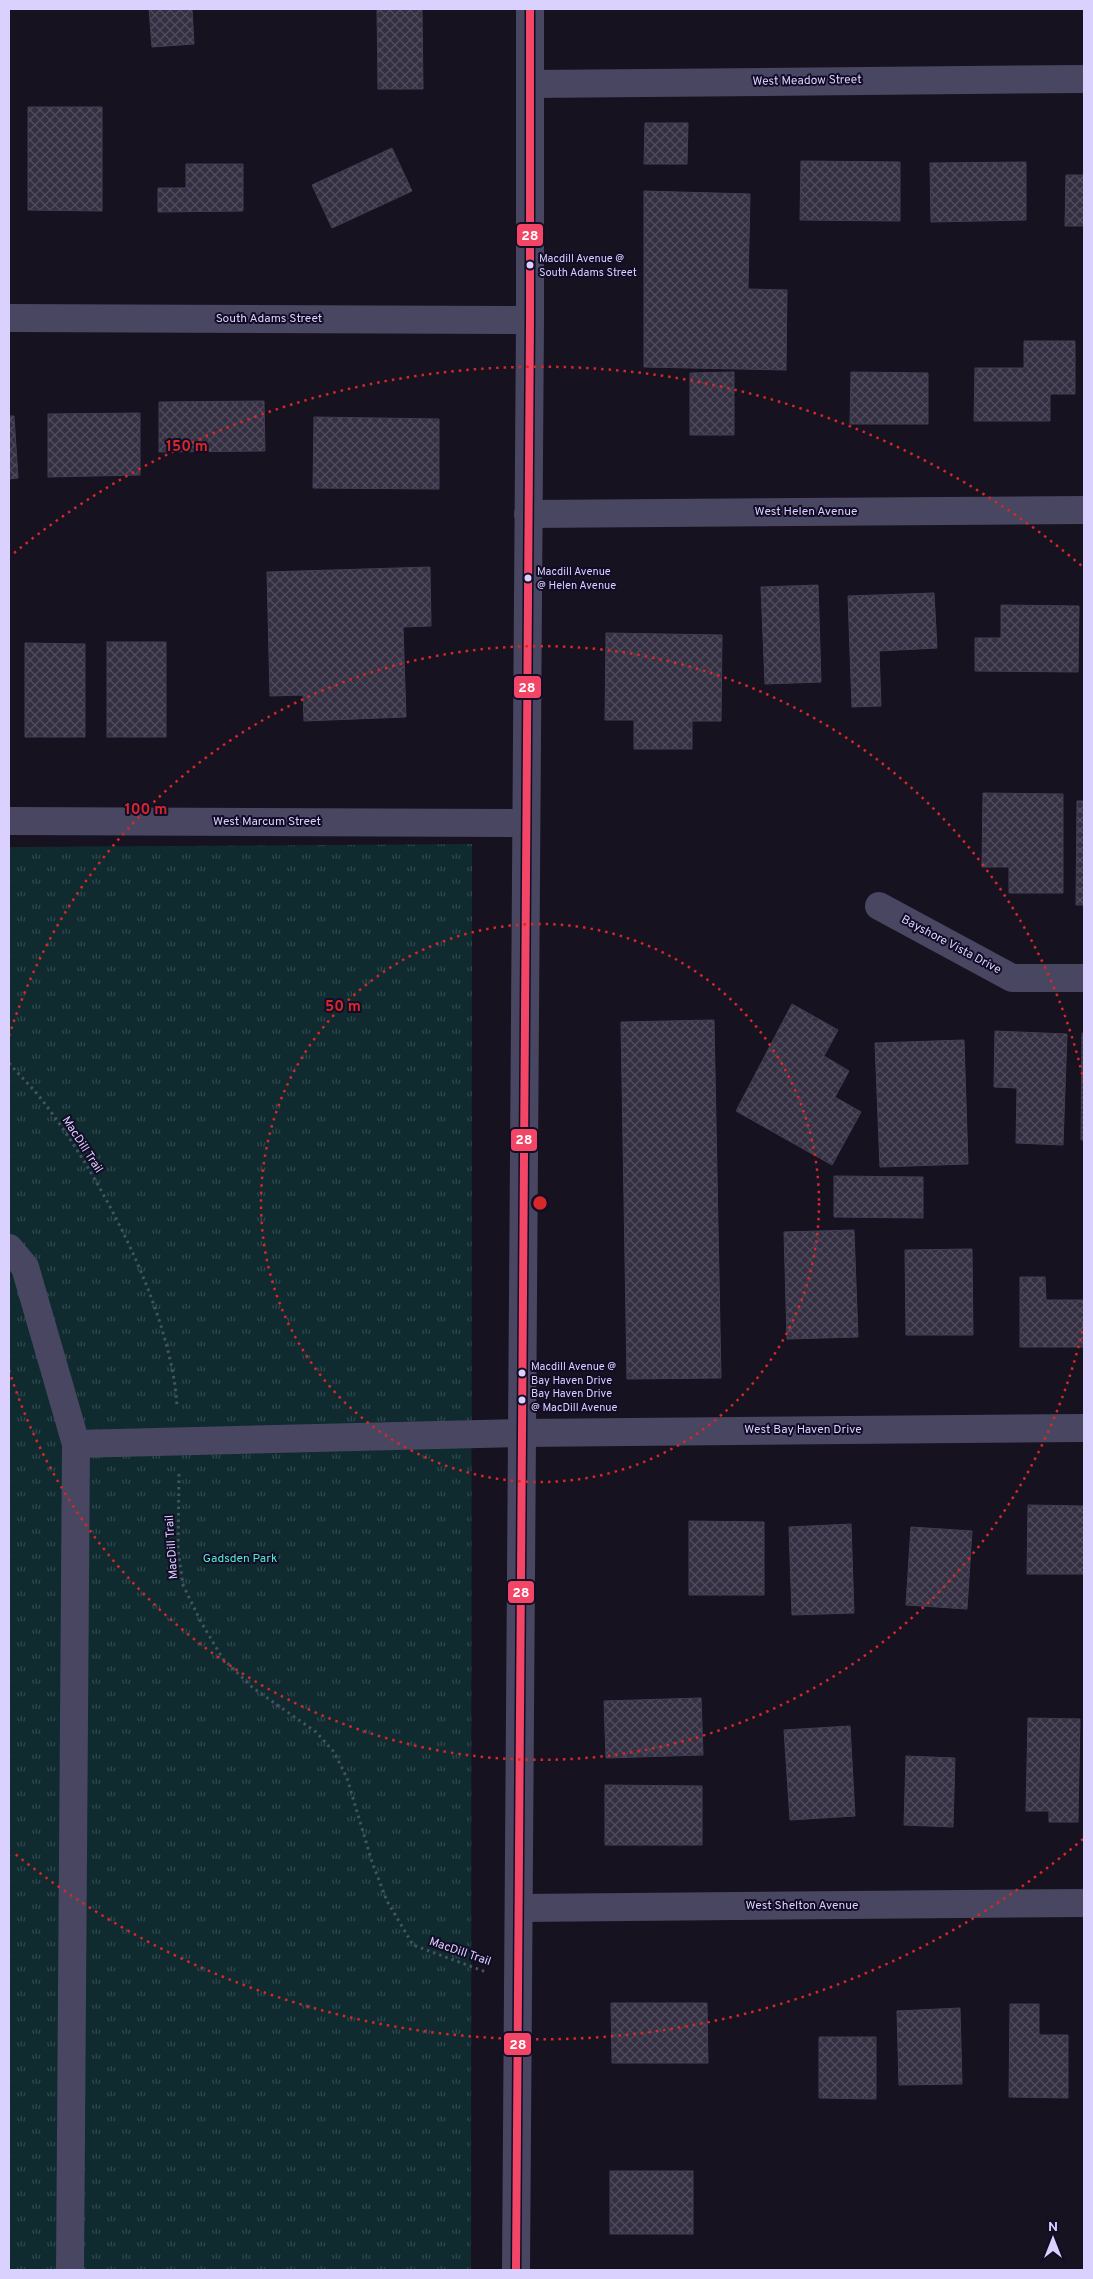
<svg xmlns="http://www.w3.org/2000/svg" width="1093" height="2279" viewBox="0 0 1093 2279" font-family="Overpass,sans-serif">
<defs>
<pattern id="park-tufts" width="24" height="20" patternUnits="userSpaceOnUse" patternTransform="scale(1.25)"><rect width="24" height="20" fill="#0f2b2f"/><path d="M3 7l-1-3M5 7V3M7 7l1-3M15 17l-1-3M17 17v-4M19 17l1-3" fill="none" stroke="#31494e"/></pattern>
<pattern id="building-cross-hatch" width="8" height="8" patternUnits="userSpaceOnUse" patternTransform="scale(1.25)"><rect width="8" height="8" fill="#343042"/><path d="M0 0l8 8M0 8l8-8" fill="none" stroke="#514d5e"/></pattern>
</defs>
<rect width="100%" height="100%" fill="#161220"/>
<!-- park -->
<path fill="url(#park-tufts)" d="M472,844L471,2270H9V847Z"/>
<!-- building -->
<g fill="url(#building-cross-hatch)" stroke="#433c55">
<path d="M149,9H192L194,44L152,47Z"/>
<path d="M377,9H422L423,89H378Z"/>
<path d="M28,107H102V211L28,210Z"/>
<path d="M645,123H688L687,164H644Z"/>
<path d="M392,148L412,191L332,228L312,185Z"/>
<path d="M801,161L900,162V221L800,220Z"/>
<path d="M1026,162V220L931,222L930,163Z"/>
<path d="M186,164H243V211L158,212V188H186Z"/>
<path d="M1066,175H1084V226H1065Z"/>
<path d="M644,191L750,194L748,289L787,290L786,370L644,367Z"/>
<path d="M1024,341H1075V394H1050V421H974L975,368H1024Z"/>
<path d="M734,372V435H690V373Z"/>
<path d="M851,372L928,373V424H850Z"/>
<path d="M264,401L265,451L159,452V402Z"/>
<path d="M140,413V475L48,477V414Z"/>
<path d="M9,416H14L18,478L9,479Z"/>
<path d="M314,417L439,419V489L313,488Z"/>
<path d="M430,567L431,626L403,627L406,717L304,721L303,695L270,696L267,572Z"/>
<path d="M818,585L821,682L765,684L761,587Z"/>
<path d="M934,593L937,648L879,651L881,706L852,707L848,596Z"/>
<path d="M1001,605L1079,606L1078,672L975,671V638H1001Z"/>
<path d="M606,633L722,635L721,721H692V749H634V720H605Z"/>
<rect x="107" y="642" width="59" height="95"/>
<path d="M25,643L85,644V737H25Z"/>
<path d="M983,793L1063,794V893H1009V867H982Z"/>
<path d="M1077,801H1084V905H1076Z"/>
<path d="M792,1004L838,1030L824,1056L849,1071L835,1097L861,1112L832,1165L736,1111Z"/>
<path d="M714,1020L721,1378L627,1379L621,1022Z"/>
<path d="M995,1031L1067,1034L1063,1145L1016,1143L1017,1088L994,1087Z"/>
<path d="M1082,1033H1084V1140H1081Z"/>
<path d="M964,1040L968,1164L880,1167L875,1043Z"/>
<path d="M834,1176L923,1177V1218L834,1217Z"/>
<path d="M854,1230L858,1337L787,1339L784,1232Z"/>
<path d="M972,1249L973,1335H906L905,1250Z"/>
<path d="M1020,1277H1045L1046,1300H1084V1347H1020Z"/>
<path d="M1028,1505L1084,1506V1574H1027Z"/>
<path d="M689,1521L764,1522V1595H689Z"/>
<path d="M851,1524L854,1613L792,1615L789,1527Z"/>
<path d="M911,1527L972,1531L967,1609L906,1605Z"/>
<path d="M701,1698L703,1755L606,1758L604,1701Z"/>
<path d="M1028,1718L1080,1719L1078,1822H1049V1811H1026Z"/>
<path d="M850,1726L855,1816L790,1820L784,1730Z"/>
<path d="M906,1756L955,1758L953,1827L904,1825Z"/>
<path d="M605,1785L702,1786V1845H605Z"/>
<path d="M611,2003H707L708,2063H612Z"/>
<path d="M1010,2004H1039V2035H1068V2098L1009,2097Z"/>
<path d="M960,2008L962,2084L899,2085L897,2011Z"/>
<path d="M819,2037H876V2099L819,2098Z"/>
<rect x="610" y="2171" width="83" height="63"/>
</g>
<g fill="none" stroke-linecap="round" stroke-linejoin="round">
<!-- path -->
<g stroke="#445263" stroke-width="3" stroke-dasharray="2.5 4" stroke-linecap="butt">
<path d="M9,1063C20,1076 32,1087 42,1100C101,1176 172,1312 177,1407"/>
<path d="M179,1474L178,1550L183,1585L201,1622L223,1659L253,1688L316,1732L334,1752L347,1778L372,1862L387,1901L413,1945L486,1972"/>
</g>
<!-- minor -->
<g stroke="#494661" stroke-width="28">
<path d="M530,84L1084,79"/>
<path d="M9,318L530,320"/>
<path d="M528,514L1084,510"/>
<path d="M9,821L526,823"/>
<path d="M879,906L1012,978H1084"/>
<path d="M9,1248L25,1267L76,1444L70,2270"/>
<path d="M76,1444L521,1433L1084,1428"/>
<path d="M519,1908L1084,1903"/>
<path d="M516,2270L530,320V9"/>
</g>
<defs>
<path id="bus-1" d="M516,2270L530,320V9"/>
</defs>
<!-- bus-1 casing -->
<use href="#bus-1" stroke="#130c26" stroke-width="11"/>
<!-- bus-1 -->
<use href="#bus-1" stroke="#f34667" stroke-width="8"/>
</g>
<!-- distance rings -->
<g fill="none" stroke="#d62828" stroke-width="2.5" stroke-dasharray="2.5 5">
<circle cx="540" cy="1203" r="279"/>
<path d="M1084 1324A557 557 0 0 1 9 1370M9 1036A557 557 0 0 1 1084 1082"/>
<path d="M1083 1839A836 836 0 0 1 14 1853M14 553A836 836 0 0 1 1083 567"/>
</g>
<!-- markers -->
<g fill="#dad1ff" stroke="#130c26" stroke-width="2">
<circle cx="530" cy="265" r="4.5"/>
<circle cx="528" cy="578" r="4.5"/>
<circle cx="522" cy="1373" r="4.5"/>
<circle cx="522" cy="1400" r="4.5"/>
</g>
<g text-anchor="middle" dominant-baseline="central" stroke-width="4" stroke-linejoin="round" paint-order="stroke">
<!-- bus labels -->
<g font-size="11" fill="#dad1ff" stroke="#130c26" text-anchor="start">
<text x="539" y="259">Macdill Avenue @<tspan x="539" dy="14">South Adams Street</tspan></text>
<text x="537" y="572">Macdill Avenue<tspan x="537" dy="14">@ Helen Avenue</tspan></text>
<text x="531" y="1367">Macdill Avenue @<tspan x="531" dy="14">Bay Haven Drive</tspan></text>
<text x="531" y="1394">Bay Haven Drive<tspan x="531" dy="14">@ MacDill Avenue</tspan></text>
</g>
<!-- street labels -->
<g font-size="12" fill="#dad1ff" stroke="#130c26">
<text transform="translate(807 81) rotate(-1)">West Meadow Street</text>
<text x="269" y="319">South Adams Street</text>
<text x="806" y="512">West Helen Avenue</text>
<text x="267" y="822">West Marcum Street</text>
<text transform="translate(951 945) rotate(28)">Bayshore Vista Drive</text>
<text transform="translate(82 1145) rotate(57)">MacDill Trail</text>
<text x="803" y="1430">West Bay Haven Drive</text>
<text transform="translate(172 1547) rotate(-94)">MacDill Trail</text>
<text x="802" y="1906">West Shelton Avenue</text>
<text transform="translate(460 1952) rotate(19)">MacDill Trail</text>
</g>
<!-- park labels -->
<g font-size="12" fill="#50ecd2" stroke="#130c26">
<text x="240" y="1559">Gadsden Park</text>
</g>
</g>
<circle cx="540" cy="1203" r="8" fill="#d62828" stroke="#130c26" stroke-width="2.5"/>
<g font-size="15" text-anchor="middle" font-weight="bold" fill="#d62828" stroke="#130c26" stroke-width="4" stroke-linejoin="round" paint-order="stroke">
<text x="187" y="451">150 m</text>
<text x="146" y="814">100 m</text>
<text x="343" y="1011">50 m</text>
</g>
<g stroke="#130c26" stroke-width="2">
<rect x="516" y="223" width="28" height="24" rx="5" fill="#f34667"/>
<rect x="513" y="675" width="29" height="24" rx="5" fill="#f34667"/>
<rect x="510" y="1128" width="28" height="24" rx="5" fill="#f34667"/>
<rect x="507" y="1580" width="28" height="24" rx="5" fill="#f34667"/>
<rect x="503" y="2032" width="29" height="24" rx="5" fill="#f34667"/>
</g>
<g font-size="14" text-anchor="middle" font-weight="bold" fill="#fff">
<text x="530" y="240">28</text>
<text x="527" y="692">28</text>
<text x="524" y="1144">28</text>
<text x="521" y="1597">28</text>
<text x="518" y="2049">28</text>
</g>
<!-- border -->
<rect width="1093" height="2279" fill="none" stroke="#dad1ff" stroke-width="20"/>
<!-- north arrow -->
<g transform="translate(1053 2239)" stroke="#130c26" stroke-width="4" paint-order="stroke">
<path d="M0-4L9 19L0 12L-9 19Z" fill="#dad1ff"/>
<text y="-8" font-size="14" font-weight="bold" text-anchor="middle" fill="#dad1ff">N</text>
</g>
</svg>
